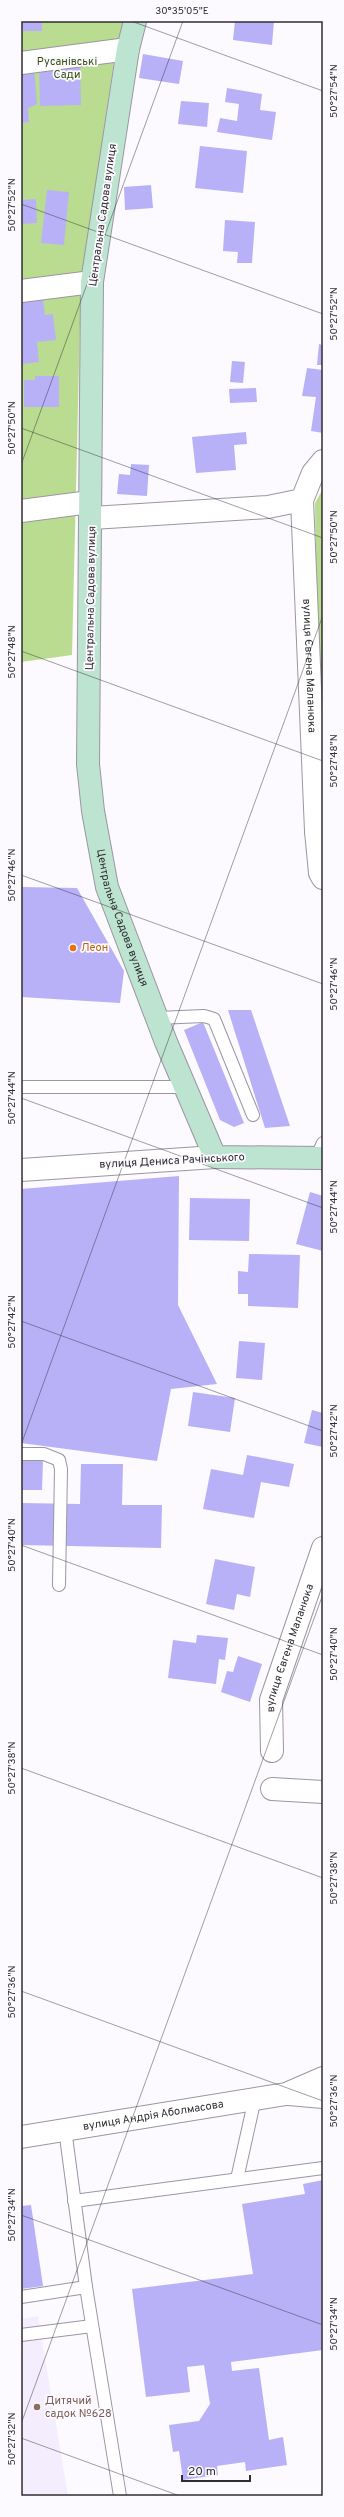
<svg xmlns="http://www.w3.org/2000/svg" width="344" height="2517" viewBox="0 0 344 2517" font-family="Overpass,sans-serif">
<rect width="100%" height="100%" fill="#fcf9ff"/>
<!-- education -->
<path fill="#f3edfe" d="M38,2316L68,2496H21V2319Z"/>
<!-- green -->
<g fill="#b9dc90">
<path d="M21,21H124L115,55L81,282L72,655L21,662Z"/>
<path d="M323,489V761L319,778L315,503Z"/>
</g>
<!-- building -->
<g fill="#b9b1f8">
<rect x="21" y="21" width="21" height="10"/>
<path d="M235,21H274L272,45L233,40Z"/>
<path d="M143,54L183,61L179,84L139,78Z"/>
<path d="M39,65H80L81,105L40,106Z"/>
<path d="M34,67L37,104L28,108L29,122L21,123V68Z"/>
<path d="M227,88L262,94L260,110L276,112L272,140L217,132L220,118L237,121L239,104L225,102Z"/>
<path d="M181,101L209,103L207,127L178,124Z"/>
<path d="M200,146L247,151L243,193L195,188Z"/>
<path d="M151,185L153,208L125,210L124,187Z"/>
<path d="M47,190L69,192L64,245L41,243Z"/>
<path d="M36,199L37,223L21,224V200Z"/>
<path d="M225,220L255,222L252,263H237L238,252L223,251Z"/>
<path d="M43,299L45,315L53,314L56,340L37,342L39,362L21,364V301Z"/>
<path d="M319,344L323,345V365H317Z"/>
<path d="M232,361L245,362L243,383L230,382Z"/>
<path d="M307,368L323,370V433L311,431L316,397L302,396Z"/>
<path d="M35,376H59V407H24V380H35Z"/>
<path d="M256,388L257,402L230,403L229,389Z"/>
<path d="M246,432L247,444L234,445L236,470L196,473L192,437Z"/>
<path d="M131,464L149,465L147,496L117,494L119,474L130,475Z"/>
<path d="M21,887L77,888L124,971L120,1003L21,997Z"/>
<path d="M228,1010H251L290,1126L265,1128Z"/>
<path d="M203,1022L244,1123L234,1127L220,1120L184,1030Z"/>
<path d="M179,1176L178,1305L217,1384L171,1389L157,1461L21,1443V1189Z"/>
<path d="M310,1192L323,1196V1251L296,1244Z"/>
<path d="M190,1198L250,1199L249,1241L189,1240Z"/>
<path d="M249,1254L300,1255L298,1308L248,1306V1294H238V1271L248,1272Z"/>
<path d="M239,1341L265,1343L262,1380L236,1378Z"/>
<path d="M193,1392L235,1398L230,1432L188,1426Z"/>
<path d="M312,1410L323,1413V1447L304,1443Z"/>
<path d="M247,1455L294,1464L289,1487L261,1482L254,1518L203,1509L211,1469L243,1475Z"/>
<path d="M21,1461H43L42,1490H21Z"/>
<path d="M81,1464H123L122,1505H162L161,1548L21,1545V1503L80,1504Z"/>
<path d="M215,1559L255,1567L250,1597L237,1594L234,1610L206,1604Z"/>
<path d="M197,1635L228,1638L225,1660L219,1659L216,1684L168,1678L173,1640L196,1643Z"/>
<path d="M238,1656L262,1664L250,1702L221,1692L227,1671L233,1672Z"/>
<path d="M323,2180V2350L231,2362L232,2371L259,2368L269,2440L283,2437L287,2465L246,2471L245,2462L217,2466L218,2475L183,2480L179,2451L173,2452L169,2425L199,2421L210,2404L204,2365L187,2367L190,2392L146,2397L132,2289L253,2274L242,2204L305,2194L303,2184Z"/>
<path d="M31,2205L43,2286L21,2289V2206Z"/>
</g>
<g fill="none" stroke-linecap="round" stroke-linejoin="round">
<defs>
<g id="lane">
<path d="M157,1018L204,1016L214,1019L253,1115"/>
<path d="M21,1087H185"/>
<path d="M316,1158L323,1143"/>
<path d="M21,1454H44L59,1460L61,1469L59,1585"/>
<path d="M65,2129L86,2287L120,2496"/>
<path d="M237,2179L255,2098"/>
<path d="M74,2201L323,2168"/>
<path d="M21,2297L86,2287"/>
<path d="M21,2335L92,2326"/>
</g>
<g id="street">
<path d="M21,63L128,49"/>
<path d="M21,291L92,282"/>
<path id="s1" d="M302,500L316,831"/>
<path d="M21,511L90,502"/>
<path d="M92,518L268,507L302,500L313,473L323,461"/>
<path d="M319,816L316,831L320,873L323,878"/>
<path d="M21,1170L215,1157"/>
<path id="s2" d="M272,1751L271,1700L323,1548"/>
<path d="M272,1789L323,1792"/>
<path d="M289,2094L323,2097"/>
<path id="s3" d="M21,2137L286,2094L323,2078"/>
</g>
<g id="secondary">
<path id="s4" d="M135,21L128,49L92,282L88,764L93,811L107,887L166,1042L215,1157L323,1158"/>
</g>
</defs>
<!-- lane casing -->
<use href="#lane" stroke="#9c95a2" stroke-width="14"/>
<!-- street casing -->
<use href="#street" stroke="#9c95a2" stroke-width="24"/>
<!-- secondary casing -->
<use href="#secondary" stroke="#9c95a2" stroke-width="24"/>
<!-- lane -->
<use href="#lane" stroke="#fff" stroke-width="12"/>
<!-- street -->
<use href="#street" stroke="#fff" stroke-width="22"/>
<!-- secondary -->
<use href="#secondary" stroke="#bce4d0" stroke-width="22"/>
</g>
<!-- ticks -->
<path fill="none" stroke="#302d32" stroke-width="1" stroke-opacity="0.45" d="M131,21L323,91M21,204L323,314M21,428L323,538M21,465L183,21M21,651L323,761M21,875L323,984M21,1098L323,1208M21,1321L323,1431M21,1445L323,615M21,1545L323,1655M21,1768L323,1878M21,1991L323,2101M21,2215L323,2325M21,2424L323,1594M21,2438L180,2496"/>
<!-- markers -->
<circle fill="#e8710a" stroke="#fcf9ff" stroke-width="1.5" cx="73" cy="948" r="4"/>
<circle fill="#8d6e63" stroke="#fcf9ff" stroke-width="1.5" cx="37" cy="2407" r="4"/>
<g text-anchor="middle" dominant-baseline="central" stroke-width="3.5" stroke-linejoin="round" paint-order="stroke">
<!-- park labels -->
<g font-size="11" fill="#364e0e" stroke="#fcf9ff">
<text x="67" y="62">Русанівські<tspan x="67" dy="13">Сади</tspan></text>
</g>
<!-- street labels -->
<g font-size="11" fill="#302d32" stroke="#fcf9ff">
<text transform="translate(103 215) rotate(-82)">Центральна Садова вулиця</text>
<text transform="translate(91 598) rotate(-89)">Центральна Садова вулиця</text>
<text stroke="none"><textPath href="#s1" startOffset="166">вулиця Євгена Маланюка</textPath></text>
<text stroke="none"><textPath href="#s4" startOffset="905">Центральна Садова вулиця</textPath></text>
<text transform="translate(172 1161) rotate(-3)">вулиця Дениса Рачінського</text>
<text stroke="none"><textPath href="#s2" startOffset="106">вулиця Євгена Маланюка</textPath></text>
<text stroke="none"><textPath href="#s3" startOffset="134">вулиця Андрія Аболмасова</textPath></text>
</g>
<!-- food labels -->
<g font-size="11" fill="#c56008" stroke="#fcf9ff" text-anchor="start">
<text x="81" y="948">Леон</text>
</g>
<!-- education labels -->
<g font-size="11" fill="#785e54" stroke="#fcf9ff" text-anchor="start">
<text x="45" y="2401">Дитячий<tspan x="45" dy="13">садок №628</tspan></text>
</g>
</g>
<!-- border -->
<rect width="344" height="2517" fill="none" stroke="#fcf9ff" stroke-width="44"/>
<!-- scale -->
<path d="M182 2475v6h68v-6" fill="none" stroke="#302d32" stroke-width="2"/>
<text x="188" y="2475" font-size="12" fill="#302d32" stroke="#fcf9ff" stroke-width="3" paint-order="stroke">20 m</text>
<rect x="22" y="22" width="300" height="2473" fill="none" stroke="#302d32" stroke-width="1.5"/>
<g font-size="10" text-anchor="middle" fill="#302d32">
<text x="182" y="14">30°35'05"E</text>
<text transform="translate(333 91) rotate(-90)" y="4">50°27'54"N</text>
<text transform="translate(11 205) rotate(-90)" y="4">50°27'52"N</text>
<text transform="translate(333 314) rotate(-90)" y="4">50°27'52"N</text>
<text transform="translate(11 428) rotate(-90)" y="4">50°27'50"N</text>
<text transform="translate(333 537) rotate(-90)" y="4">50°27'50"N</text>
<text transform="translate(11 652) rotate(-90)" y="4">50°27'48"N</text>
<text transform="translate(333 761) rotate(-90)" y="4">50°27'48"N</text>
<text transform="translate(11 875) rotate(-90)" y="4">50°27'46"N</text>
<text transform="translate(333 984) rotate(-90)" y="4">50°27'46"N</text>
<text transform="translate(11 1098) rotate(-90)" y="4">50°27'44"N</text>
<text transform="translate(333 1207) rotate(-90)" y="4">50°27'44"N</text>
<text transform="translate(11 1322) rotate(-90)" y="4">50°27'42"N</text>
<text transform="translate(333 1431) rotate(-90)" y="4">50°27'42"N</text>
<text transform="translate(11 1545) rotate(-90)" y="4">50°27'40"N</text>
<text transform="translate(333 1654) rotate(-90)" y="4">50°27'40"N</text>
<text transform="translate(11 1768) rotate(-90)" y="4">50°27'38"N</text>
<text transform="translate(333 1878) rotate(-90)" y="4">50°27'38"N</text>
<text transform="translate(11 1992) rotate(-90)" y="4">50°27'36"N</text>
<text transform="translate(333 2101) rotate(-90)" y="4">50°27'36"N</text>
<text transform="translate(11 2215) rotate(-90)" y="4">50°27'34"N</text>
<text transform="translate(333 2324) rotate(-90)" y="4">50°27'34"N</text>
<text transform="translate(11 2439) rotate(-90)" y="4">50°27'32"N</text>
</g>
</svg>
